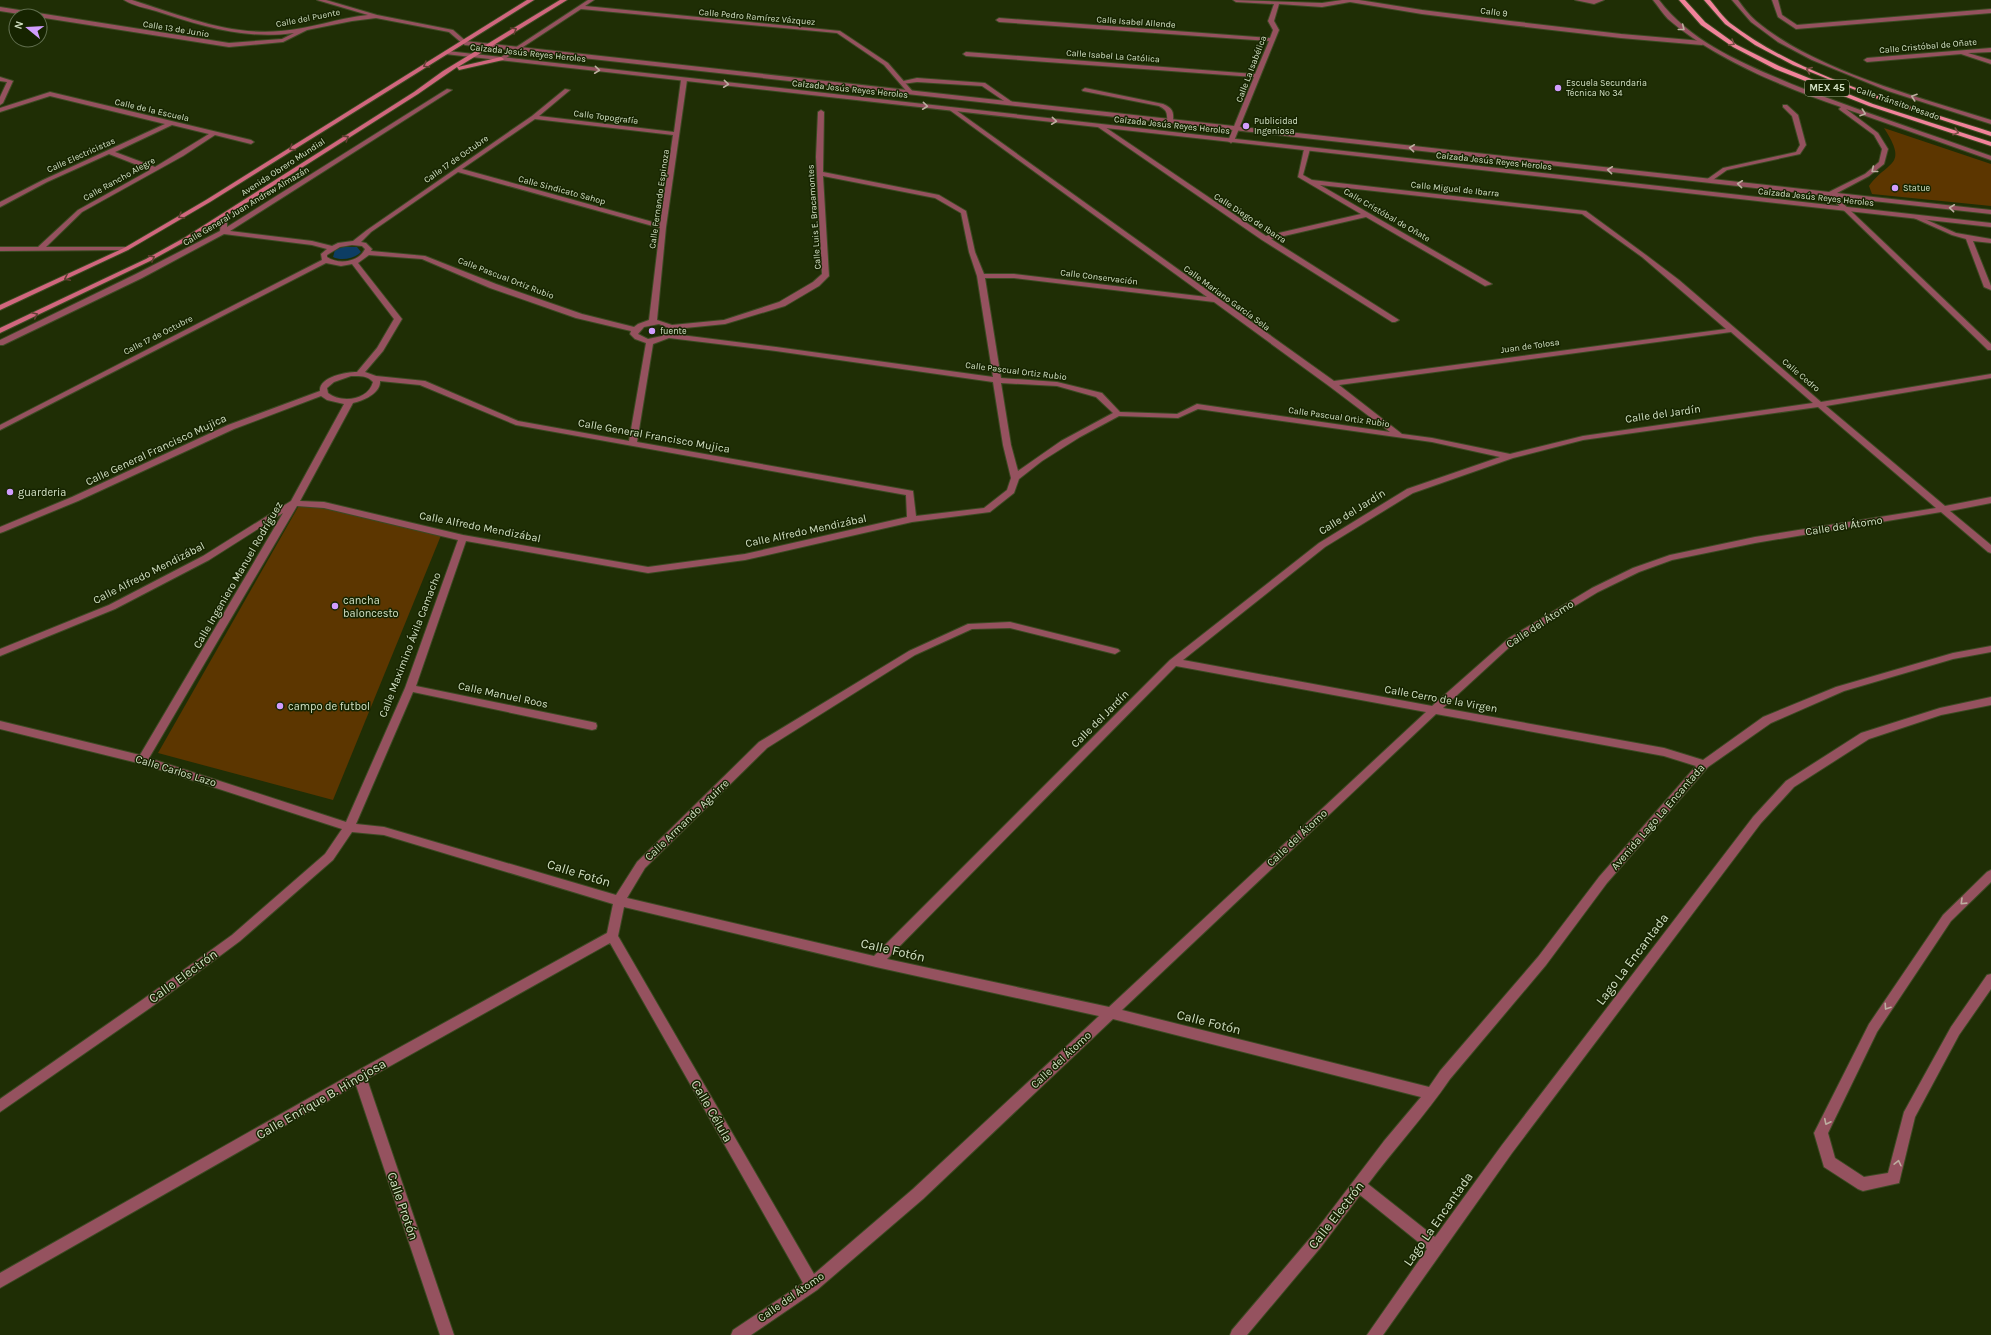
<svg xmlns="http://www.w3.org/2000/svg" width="1991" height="1335" viewBox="0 0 1991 1335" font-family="Karla,sans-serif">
<rect width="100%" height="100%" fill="#1f2e05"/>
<!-- green -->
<g fill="#5c3600">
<path d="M1884,128L1991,164V206L1872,194L1869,186C1888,160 1909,167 1884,128Z"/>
<path d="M301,502L442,533L333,800L158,753Z"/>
</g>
<!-- water -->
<path fill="#0d3d64" d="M343,247H357L361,252C354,259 341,261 333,257L335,250Z"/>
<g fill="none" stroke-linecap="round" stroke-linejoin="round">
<defs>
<g id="service">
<path d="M917,78L985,83L1015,104L1010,105L982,86L917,82L902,84L899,82Z"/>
<path d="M1085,88L1163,104C1172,108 1174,111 1173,121L1168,122C1166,114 1169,111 1159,106L1083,91L1082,90Z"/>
<path d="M1783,105H1787L1798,115L1806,145L1800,154L1727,170L1710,182H1706V180L1723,168L1796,152L1800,145L1792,116L1783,107Z"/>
<path d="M1914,216H1918L1956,233L1991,239V243L1973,241L1991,286V290L1984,287L1966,239L1952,235L1914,218Z"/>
<path d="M1991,870V882L1951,921L1877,1032L1828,1133L1835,1158L1864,1177L1888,1173L1904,1112L1951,1027L1987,975L1991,974V989L1959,1035L1915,1117L1899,1183L1863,1191L1858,1189L1824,1167L1814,1133L1869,1024L1943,915L1987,872Z"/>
</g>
<g id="minor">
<path d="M124,0H132C180,15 229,36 281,31C310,29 338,18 368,15L317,0H326L377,15L453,30L468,43L463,44L449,32L376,18L352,21L307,30L283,42L229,47L0,11V7L229,43L282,39L294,33C246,40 201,26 156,11C146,8 133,6 124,0Z"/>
<path d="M588,0H594L585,6L840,31L888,63L914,93L909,94L884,65L837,33L581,9L503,60L498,59Z"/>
<path d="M1233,0L1322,3L1342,0H1359L1422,10L1510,21L1621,34L1702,41L1705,43L1702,45L1621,38L1510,25L1422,14L1350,2L1322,7L1279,4L1274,21L1279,30L1234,141L1231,143L1228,141L1254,77L966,56L963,54L966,52L1255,74L1269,41L999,22L996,20L999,18L1270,38L1273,30L1268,21L1274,4L1236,2Z"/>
<path d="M1575,0H1604L1594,4Z"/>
<path d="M1772,0H1778L1782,15L1797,25L1991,9V13L1796,29L1778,17Z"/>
<path d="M1991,48V52L1968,53L1991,60V64L1961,54L1867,62L1864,60L1867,58Z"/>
<path d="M0,77L13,81L3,103L0,105V97L7,82L0,81Z"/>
<path d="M684,78L687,80L666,227L657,320L672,325L724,320L779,302L813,282L822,274L816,157L818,112L821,110L824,112L823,172L939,195L966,211L975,252L984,274H1014L1207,297L951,111L950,110L953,108L1334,381L1726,329L1642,257L1582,214L1320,185L1492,284L1485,286L1366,217L1271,239L1399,320L1395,322H1392L1262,240L1098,127V125H1102L1266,236L1361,214L1298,177L1304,149L1307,147L1310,149L1303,175L1312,180L1586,211L1646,255L1679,280L1821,402L1991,374V378L1826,406L1945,506L1991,497V503L1950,511L1991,545V553L1988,552L1941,512L1755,543L1672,560L1639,572L1598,592L1515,642L1443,708L1664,748L1703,760L1763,717L1836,687L1953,653L1991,646V652L1953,659L1844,691L1771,723L1708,767L1607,883L1546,965L1450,1079C1425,1116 1394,1149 1368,1184L1435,1237L1502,1145L1753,817L1786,781L1861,733L1940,708L1991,697V705L1941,715L1869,739L1794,787L1761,823L1512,1153L1383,1335H1367L1427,1249L1360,1195L1321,1247L1247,1335H1230L1232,1330L1311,1237L1384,1141L1421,1097L1113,1019L923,1199L817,1290L751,1335H731L733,1330L803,1283L610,943L367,1079L454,1335H440L356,1085L0,1288V1273L355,1072L607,933L613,904L384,835L352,832L333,860L240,941L150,1008L0,1112V1099L142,1000L232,935L325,854L342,829L142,764L0,729V721L140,755L283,513L209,560L115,609L0,656V649L109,605L203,556L291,501L344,404L327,400L321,396L234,429L78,501L3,532L0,533V527L72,497L228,425L320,391C319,377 346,372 357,372L377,348L394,319L352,264L341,266L326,263L0,430V425L322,260L321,254L327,249L312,245L224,234L142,278L3,345H0V340L136,274L220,231L222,214L227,215V227L447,89L452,90L230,231L312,241L332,246L338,243L353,241L367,230L532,116L565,89L570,90L539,116L674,132L681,80ZM535,119L673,135L660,224L462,169ZM458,172L660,228L649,320L638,324L634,327L582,314L496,284L425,256L371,251L372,249L366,243L361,242L371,232ZM823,176L935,198L961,213L969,252L977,276L993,377L776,347L673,334L675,329L725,324L785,306L819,286L829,276ZM352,245L362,246L365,249C359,262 339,265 327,257V255L340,247ZM369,255L422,259L490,288L576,318L631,331L630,334L635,339L646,343L629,441L518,421L425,381L376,376L365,372L383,351L402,319L358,263ZM985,278H1014L1214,302L1329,386L1390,432L1197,404L1177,414L1120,412L1102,393L1057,382L1001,378ZM659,324L666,327L668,330L662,336L648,339L638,334L644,327ZM1731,332L1813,403L1583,436L1510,454L1432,438L1402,434L1339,385ZM669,338L776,351L993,382L1003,445L1011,478L1007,490L984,508L916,516L913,491L637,442L653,344ZM351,376C359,376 367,375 373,382C368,401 340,403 328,393L327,388L334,382ZM380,381L420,385L516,425L906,495L907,517L745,554L648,567L463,535L324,502L300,501L353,403C363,401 381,393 380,381ZM1001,383L1057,386L1096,397L1113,413L1061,441L1018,471L1011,445ZM1818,407L1936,508L1755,537L1670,555L1633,568L1592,588L1509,638L1432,706L1183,660L1325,547L1413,493L1513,458L1583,440ZM1198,409L1432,442L1500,457L1407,489L1319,543L1170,660L874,956L627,898L645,868L767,748L915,655L972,629L1010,628L1115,654L1120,651L1118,649L1010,622L968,624L909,651L759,742L637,862L616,895L384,827L356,824L413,692L592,730L596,729L597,726L596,723L592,722L416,686L466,541L648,573L745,560L912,522L990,512L1014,493L1019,479L1042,461L1080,437L1119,416L1178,418ZM297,506L324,508L458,540L405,688L346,822L149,758ZM1176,666L1426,712L1109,1007L887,959ZM1436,714L1664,756L1696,766L1599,877L1538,957L1440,1071L1429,1087L1122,1010ZM624,907L876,967L1099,1016L913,1189L814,1274L618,936Z"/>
<path d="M50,92L251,140L254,142L251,144L215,135L183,156L82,212L46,247H126L128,248V250L0,251V247H38L78,210L150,170L109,154L47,182L2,206L0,207V202L43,180L165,124L50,96L0,112V108ZM172,125L209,134L155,167L115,152Z"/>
<path d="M1828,193H1832L1991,344V350H1988L1828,195Z"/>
</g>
<g id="tertiary">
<path d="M1653,0H1659C1693,45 1749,66 1799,87C1862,112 1927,133 1991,156V160L1846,109L1878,133L1888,149L1884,164L1869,176L1837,193L1991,210V214L465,45L462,43L465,41L1829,192L1865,174L1879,162L1882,149L1874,135L1840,110L1839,109L1841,107C1785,88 1713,58 1668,19C1663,14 1658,6 1653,0Z"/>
<path d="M1732,0H1738C1743,7 1749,15 1756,21C1814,70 1918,97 1991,120V124L1888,91L1812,60L1778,42L1751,22Z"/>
<path d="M447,51L1991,223V227L445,54L444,53Z"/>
</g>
<g id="secondary">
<path d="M527,0H534L210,202L128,250L0,310V305L124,248L206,200Z"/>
<path d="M560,0H567L458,67L501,57L504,59L503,60L459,70L457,67L418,94L188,240L150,261L0,333V328L146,259L184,238L414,92L443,71Z"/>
</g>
<g id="primary">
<path d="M1679,0H1685L1705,22L1737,45L1779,66L1873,104L1991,142V146L1869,106L1775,69L1733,47L1701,25Z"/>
<path d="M1704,0H1710C1716,7 1723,17 1730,23C1802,78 1906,105 1991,132V136L1878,99L1793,65L1755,45L1725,24Z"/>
</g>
</defs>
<!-- service casing -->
<use href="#service" stroke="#3c4a23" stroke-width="2"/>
<!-- minor casing -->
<use href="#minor" stroke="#3c4a23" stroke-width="2"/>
<!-- tertiary casing -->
<use href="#tertiary" stroke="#3c4a23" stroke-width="2"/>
<!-- secondary casing -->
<use href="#secondary" stroke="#3c4a23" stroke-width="2"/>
<!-- primary casing -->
<use href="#primary" stroke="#3c4a23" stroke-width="2"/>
<!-- service -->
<use href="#service" fill="#95525f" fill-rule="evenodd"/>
<!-- minor -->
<use href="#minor" fill="#95525f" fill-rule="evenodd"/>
<!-- tertiary -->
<use href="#tertiary" fill="#95525f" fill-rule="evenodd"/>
<!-- secondary -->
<use href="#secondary" fill="#d1677e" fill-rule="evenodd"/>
<!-- primary -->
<use href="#primary" fill="#f1839a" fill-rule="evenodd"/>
</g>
<!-- one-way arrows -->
<defs><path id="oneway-chevron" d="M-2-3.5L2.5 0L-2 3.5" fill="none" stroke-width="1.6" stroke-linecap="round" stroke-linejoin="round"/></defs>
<g stroke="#bdaea0">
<use href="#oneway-chevron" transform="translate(1682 28) rotate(38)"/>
<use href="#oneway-chevron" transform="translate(597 70) rotate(6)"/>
<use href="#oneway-chevron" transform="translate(726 84) rotate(6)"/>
<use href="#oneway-chevron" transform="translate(1914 97) rotate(-161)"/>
<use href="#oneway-chevron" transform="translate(925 106) rotate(6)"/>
<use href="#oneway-chevron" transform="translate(1863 113) rotate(19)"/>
<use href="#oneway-chevron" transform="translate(1054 121) rotate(6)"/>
<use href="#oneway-chevron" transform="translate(1412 148) rotate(-174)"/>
<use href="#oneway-chevron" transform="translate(1610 170) rotate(-174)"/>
<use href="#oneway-chevron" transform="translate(1874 170) rotate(141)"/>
<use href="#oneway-chevron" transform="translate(1740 184) rotate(-174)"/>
<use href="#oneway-chevron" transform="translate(1952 208) rotate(-174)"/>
<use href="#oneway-chevron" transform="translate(1963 902) rotate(136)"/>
<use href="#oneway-chevron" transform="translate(1887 1007) rotate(124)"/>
<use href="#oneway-chevron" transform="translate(1827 1122) rotate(116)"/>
<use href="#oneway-chevron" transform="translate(1898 1163) rotate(-77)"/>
</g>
<g stroke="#613f32">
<use href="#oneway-chevron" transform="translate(514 30) rotate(-31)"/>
<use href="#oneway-chevron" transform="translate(426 65) rotate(149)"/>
<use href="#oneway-chevron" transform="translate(346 138) rotate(-33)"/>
<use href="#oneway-chevron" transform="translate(292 148) rotate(148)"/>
<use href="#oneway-chevron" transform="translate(181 216) rotate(150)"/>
<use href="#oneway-chevron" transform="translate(152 258) rotate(-29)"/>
<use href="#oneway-chevron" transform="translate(67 278) rotate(154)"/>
<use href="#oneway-chevron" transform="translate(35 315) rotate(-25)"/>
</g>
<g stroke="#794f45">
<use href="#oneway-chevron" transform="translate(1732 43) rotate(31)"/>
<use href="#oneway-chevron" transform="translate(1809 70) rotate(-158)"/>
<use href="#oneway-chevron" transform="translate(1956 132) rotate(19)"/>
</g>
<!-- markers -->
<g fill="#d19dfe" stroke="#162400" stroke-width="1.5">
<circle cx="1558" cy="88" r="4"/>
<circle cx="1246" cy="126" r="4"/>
<circle cx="1895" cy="188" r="4"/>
<circle cx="652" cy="331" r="4"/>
<circle cx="10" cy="492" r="4"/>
<circle cx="335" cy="606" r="4"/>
<circle cx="280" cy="706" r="4"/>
</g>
<g text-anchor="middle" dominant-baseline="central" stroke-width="3" stroke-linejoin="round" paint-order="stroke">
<!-- far-street labels -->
<g font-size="9" fill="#d2e0c3" stroke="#162400">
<text transform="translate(1494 12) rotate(7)">Calle 9</text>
<text transform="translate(757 17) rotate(5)">Calle Pedro Ramírez Vázquez</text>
<text transform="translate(308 18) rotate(-11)">Calle del Puente</text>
<text transform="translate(1136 22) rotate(4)">Calle Isabel Allende</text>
<text transform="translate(176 29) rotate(9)">Calle 13 de Junio</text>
<text transform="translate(1928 46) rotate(-5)">Calle Cristóbal de Oñate</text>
<text transform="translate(528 53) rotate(6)">Calzada Jesús Reyes Heroles</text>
<text transform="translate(1113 56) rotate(4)">Calle Isabel La Católica</text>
<text transform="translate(1251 69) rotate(-69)">Calle La Isabélica</text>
<text transform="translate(850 89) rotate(6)">Calzada Jesús Reyes Heroles</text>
<text transform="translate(1898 103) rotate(19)">Calle Tránsito Pesado</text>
<text transform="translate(152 110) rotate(13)">Calle de la Escuela</text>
<text transform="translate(606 117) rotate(7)">Calle Topografía</text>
<text transform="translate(1172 125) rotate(6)">Calzada Jesús Reyes Heroles</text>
<text transform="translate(81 155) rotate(-24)">Calle Electricistas</text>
<text transform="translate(456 159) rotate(-35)">Calle 17 de Octubre</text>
<text transform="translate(1494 161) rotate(6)">Calzada Jesús Reyes Heroles</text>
<text transform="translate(283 167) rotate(-33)">Avenida Obrero Mundial</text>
<text transform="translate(119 179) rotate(-29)">Calle Rancho Alegre</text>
<text transform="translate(1455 189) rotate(6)">Calle Miguel de Ibarra</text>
<text transform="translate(562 190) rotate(15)">Calle Sindicato Sahop</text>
<text transform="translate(1816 197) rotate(6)">Calzada Jesús Reyes Heroles</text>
<text transform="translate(659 199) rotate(-82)">Calle Fernando Espinoza</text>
<text transform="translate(246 206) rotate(-31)">Calle General Juan Andrew Almazán</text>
<text transform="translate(1387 215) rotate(30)">Calle Cristóbal de Oñate</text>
<text transform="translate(814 217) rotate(-94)">Calle Luis E. Bracamontes</text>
<text transform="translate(1250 218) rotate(33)">Calle Diego de Ibarra</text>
<text transform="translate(1099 277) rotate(7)">Calle Conservación</text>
<text transform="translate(506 278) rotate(21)">Calle Pascual Ortiz Rubio</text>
<text transform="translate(1227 298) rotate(36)">Calle Mariano García Sela</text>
<text transform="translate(158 335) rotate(-27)">Calle 17 de Octubre</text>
<text transform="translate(1530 346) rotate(-8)">Juan de Tolosa</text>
<text transform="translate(1016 371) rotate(7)">Calle Pascual Ortiz Rubio</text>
<text transform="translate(1801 375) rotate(40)">Calle Cedro</text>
<text transform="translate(1339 417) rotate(8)">Calle Pascual Ortiz Rubio</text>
</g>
<!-- far-poi labels -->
<g font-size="9" fill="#d2e0c3" stroke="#162400" text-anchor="start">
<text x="1566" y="83">Escuela Secundaria<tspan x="1566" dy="10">Técnica Nº 34</tspan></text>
<text x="1254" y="121">Publicidad<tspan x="1254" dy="10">Ingeniosa</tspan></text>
<text x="1903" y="188">Statue</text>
<text x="660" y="331">fuente</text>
</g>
<!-- shield labels -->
<rect fill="#162400" stroke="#9aa888" stroke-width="1" x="1805" y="80" width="44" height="16" rx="3"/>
<g font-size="10" font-weight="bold" fill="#d2e0c3">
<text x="1827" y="88">MEX 45</text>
</g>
<!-- street labels -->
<g font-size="11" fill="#d2e0c3" stroke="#162400">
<text transform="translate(1663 414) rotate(-8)">Calle del Jardín</text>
<text transform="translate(654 436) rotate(10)">Calle General Francisco Mujica</text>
<text transform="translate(156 450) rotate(-25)">Calle General Francisco Mujica</text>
<text transform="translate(1352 512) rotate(-32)">Calle del Jardín</text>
<text transform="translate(1844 526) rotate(-9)">Calle del Átomo</text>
<text transform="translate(480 527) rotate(11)">Calle Alfredo Mendizábal</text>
<text transform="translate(806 531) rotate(-12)">Calle Alfredo Mendizábal</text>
<text transform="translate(149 573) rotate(-27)">Calle Alfredo Mendizábal</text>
<text transform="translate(238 575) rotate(-60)">Calle Ingeniero Manuel Rodríguez</text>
<text transform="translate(1540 624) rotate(-33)">Calle del Átomo</text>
<text transform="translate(410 645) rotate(-69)">Calle Maximino Ávila Camacho</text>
<text transform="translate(503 695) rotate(12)">Calle Manuel Roos</text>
<text transform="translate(1441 699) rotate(10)">Calle Cerro de la Virgen</text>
<text transform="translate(1100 719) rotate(-45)">Calle del Jardín</text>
<text transform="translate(176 771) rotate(17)">Calle Carlos Lazo</text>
<text transform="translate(1658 817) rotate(-49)">Avenida Lago La Encantada</text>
<text transform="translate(687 820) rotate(-44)">Calle Armando Aguirre</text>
<text transform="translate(1297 838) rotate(-43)">Calle del Átomo</text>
<text transform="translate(1061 1060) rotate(-43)">Calle del Átomo</text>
<text transform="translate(791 1297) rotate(-35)">Calle del Átomo</text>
</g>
<!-- poi labels -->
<g font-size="11" fill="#d2e0c3" stroke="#162400" text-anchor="start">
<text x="18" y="492">guarderia</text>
<text x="343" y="600">cancha<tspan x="343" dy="13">baloncesto</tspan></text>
<text x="288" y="706">campo de futbol</text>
</g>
<!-- near-street labels -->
<g font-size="13" fill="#d2e0c3" stroke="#162400">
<text transform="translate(579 873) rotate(17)">Calle Fotón</text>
<text transform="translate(893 950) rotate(13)">Calle Fotón</text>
<text transform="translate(1632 959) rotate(-53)">Lago La Encantada</text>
<text transform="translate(183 976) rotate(-36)">Calle Electrón</text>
<text transform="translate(1209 1022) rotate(14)">Calle Fotón</text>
<text transform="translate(321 1099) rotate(-30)">Calle Enrique B. Hinojosa</text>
<text transform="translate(712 1111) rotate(60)">Calle Célula</text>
<text transform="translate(403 1206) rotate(71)">Calle Protón</text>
<text transform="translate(1336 1215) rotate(-52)">Calle Electrón</text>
<text transform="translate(1438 1219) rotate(-55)">Lago La Encantada</text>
</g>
</g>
<!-- north arrow -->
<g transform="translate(28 28) rotate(288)"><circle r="19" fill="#162400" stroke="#616f4e"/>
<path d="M0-3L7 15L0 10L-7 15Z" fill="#d19dfe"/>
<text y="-6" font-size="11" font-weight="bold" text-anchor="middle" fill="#d2e0c3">N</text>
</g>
</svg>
